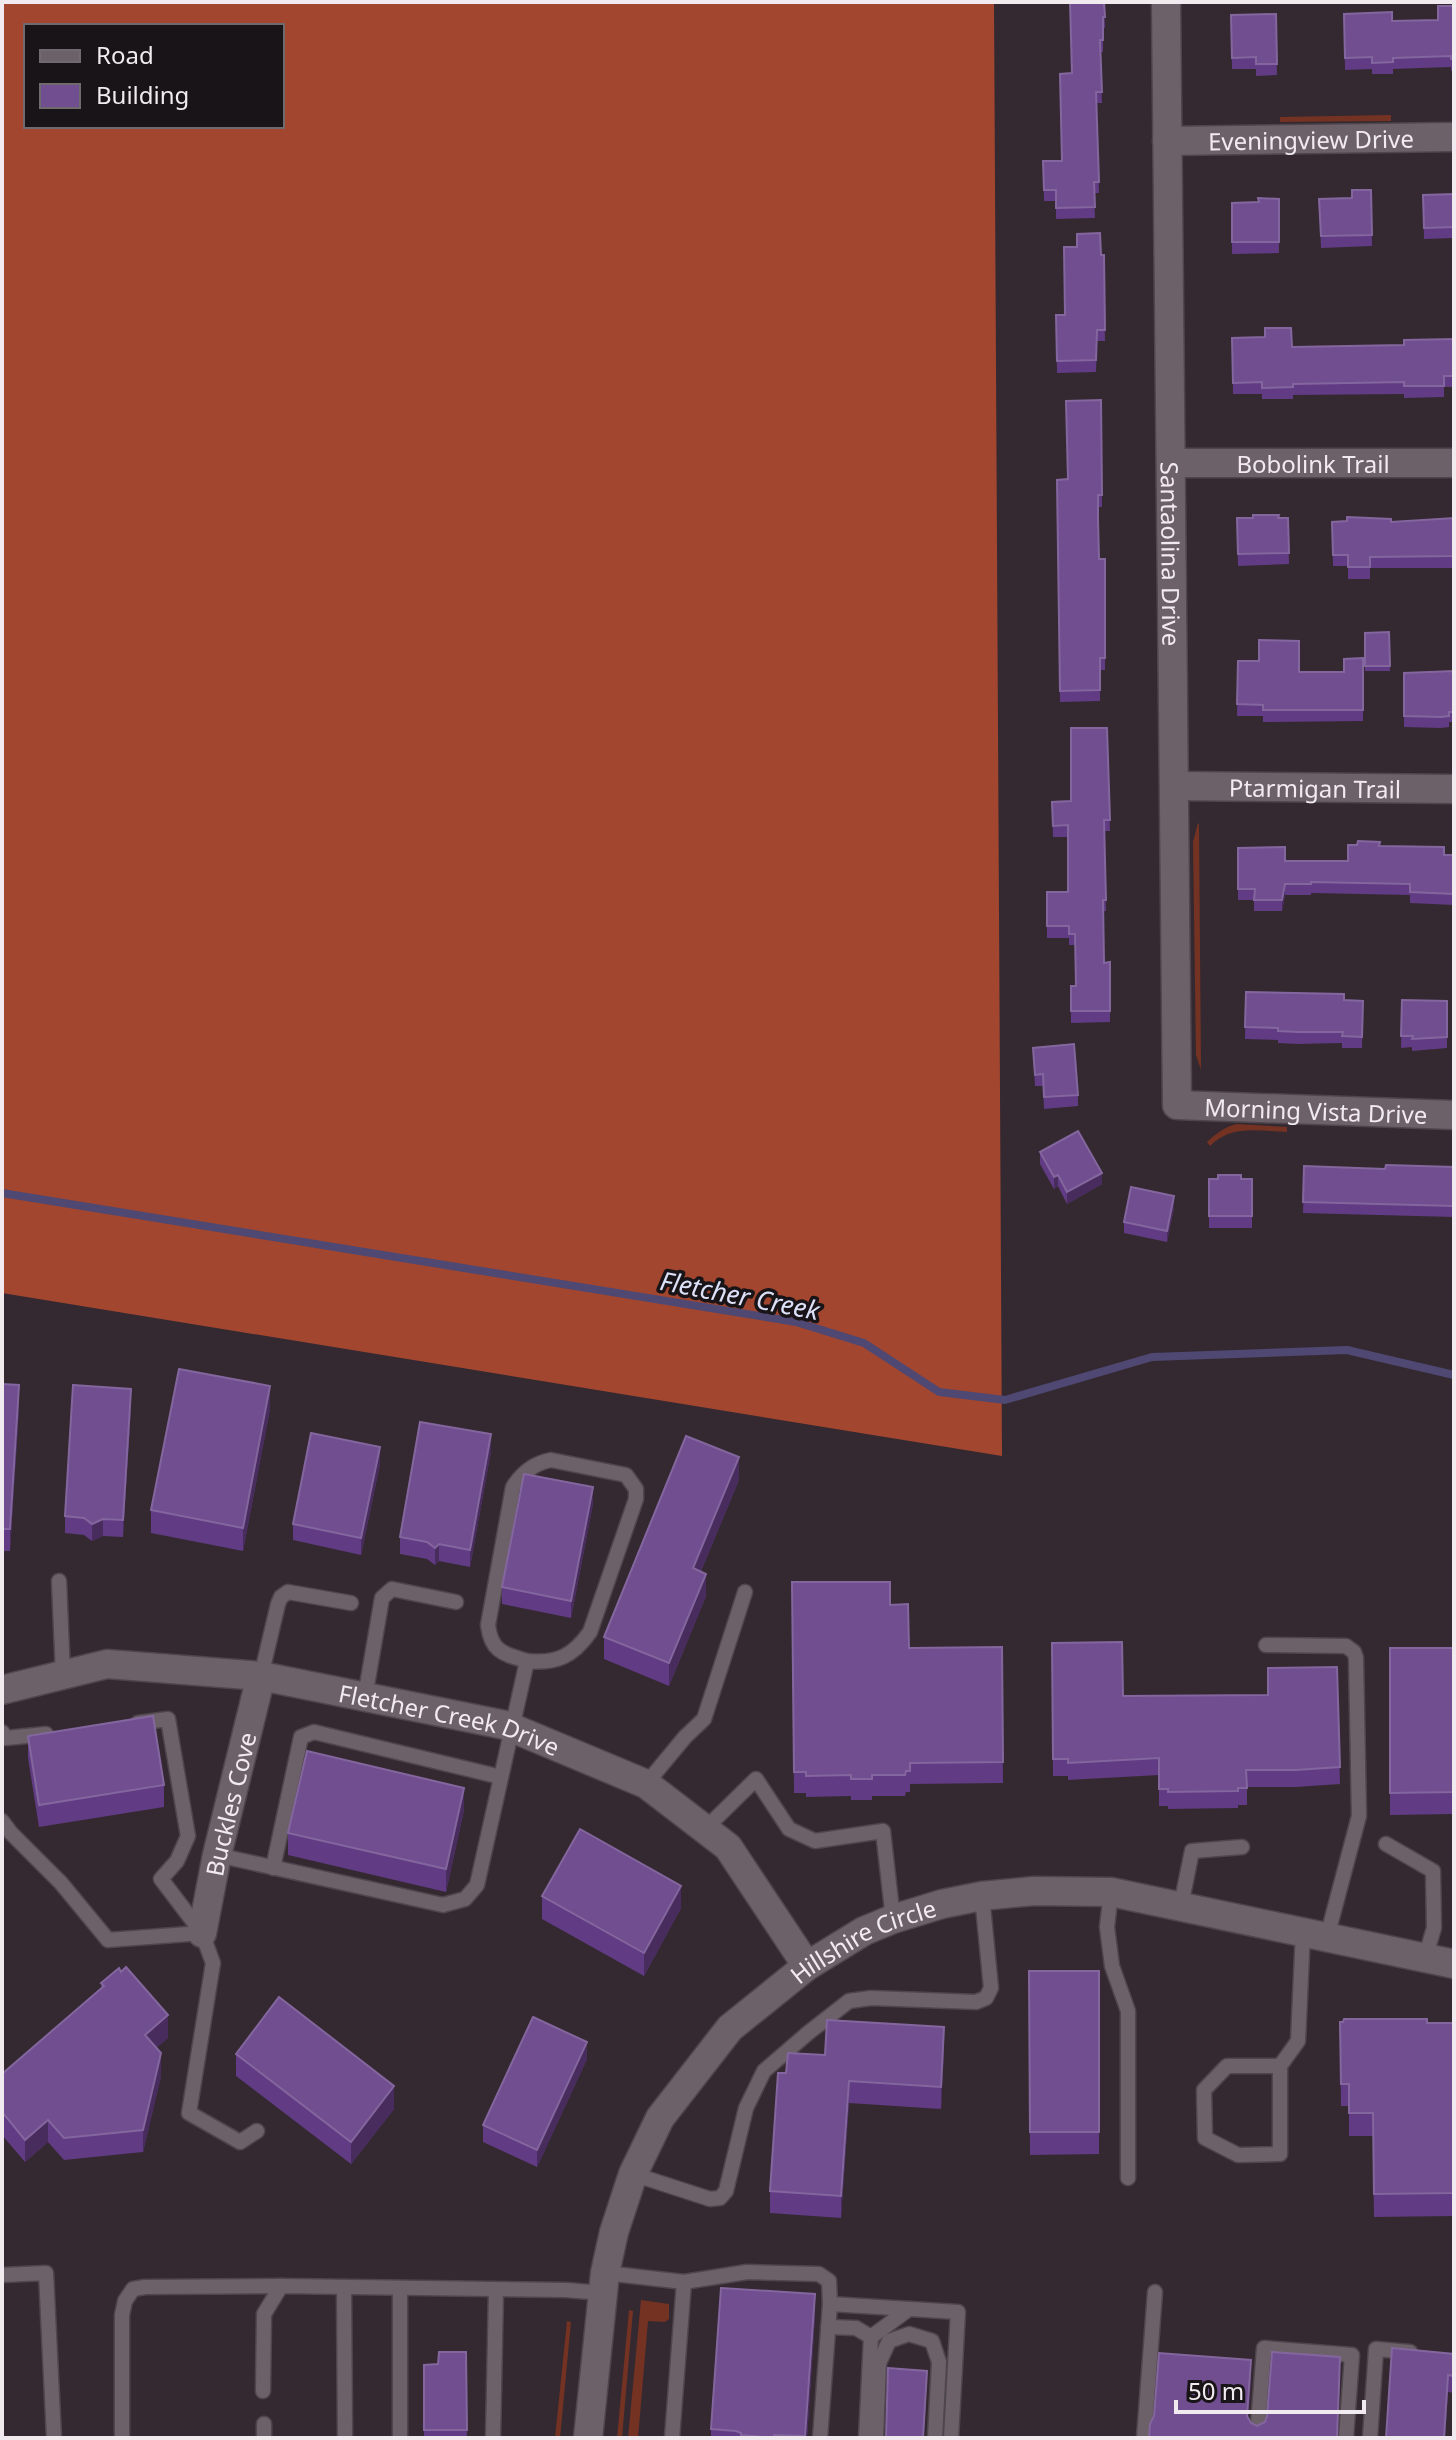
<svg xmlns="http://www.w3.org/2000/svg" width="1456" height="2440" viewBox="0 0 1456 2440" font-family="'Noto Sans',sans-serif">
<rect width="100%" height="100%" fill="#342931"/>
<!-- green -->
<g fill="#743222">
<path d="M1391,115V121L1280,122V117Z"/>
<path d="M1198,823L1199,824L1201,1070L1196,1055L1193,842Z"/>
<path d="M1237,1124L1287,1127V1132C1259,1131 1231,1124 1210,1146L1207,1142C1217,1133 1224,1127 1237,1124Z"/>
<path d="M641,2300L669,2304V2319L665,2322L648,2321L638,2438H628Z"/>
<path d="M629,2310L633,2311L622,2438H617Z"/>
<path d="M567,2321L571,2322L560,2438H555Z"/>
</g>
<!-- forest -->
<path fill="#a24630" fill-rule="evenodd" d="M2,2H994L1002,1456L2,1293ZM26,26H282V126H26Z"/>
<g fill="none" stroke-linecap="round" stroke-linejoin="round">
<!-- stream -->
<path stroke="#4f4872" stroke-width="8" d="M2,1193L796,1322L864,1343L939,1392L1005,1400L1152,1357L1347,1350L1454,1375"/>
<defs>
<g id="service">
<path d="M59,1581L63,1675"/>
<path d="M1266,1645L1346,1646L1354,1652L1356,1658L1359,1816L1327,1937"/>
<path d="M261,1676L278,1604L281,1597L288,1592L351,1603"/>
<path d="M365,1697L382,1598L392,1589L456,1602"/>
<path d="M138,1723L168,1719L188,1836L177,1861L161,1879L202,1933L213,1963L189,2113L240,2142L257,2131"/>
<path d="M2,1732L6,1738L46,1734"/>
<path d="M646,1784L685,1737L704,1719L745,1592"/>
<path d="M2,1821L11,1833L61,1883L108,1940L202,1933"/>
<path d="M705,1829L756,1779L789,1829L815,1841L883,1831L893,1919"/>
<path d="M1386,1844L1433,1871L1434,1928L1425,1958"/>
<path d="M217,1855L443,1905L465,1899L477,1885L527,1661C557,1664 573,1656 590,1632L636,1499V1489L626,1475L551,1460C534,1463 522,1473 513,1487L488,1625C491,1652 504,1654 527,1661"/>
<path d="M273,1868L301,1737L314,1732L501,1777"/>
<path d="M1111,1892L1107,1927L1112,1966L1128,2011V2178"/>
<path d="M1181,1905L1192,1851L1242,1847"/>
<path d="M1280,2066V2154L1238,2155L1205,2138L1204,2090L1227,2066H1280L1298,2041L1303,1931"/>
<path d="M633,2174L710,2199L720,2198L726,2191L746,2108L764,2071L808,2033L849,2001L871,1998L976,2002L986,1998L991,1988L982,1896"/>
<path d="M605,2273L684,2282"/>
<path d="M2,2275L46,2273L54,2438"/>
<path d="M344,2287L345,2438"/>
<path d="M400,2288V2438"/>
<path d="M830,2304L958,2312L951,2438"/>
<path d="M828,2327L856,2328L871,2337"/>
<path d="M263,2391L264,2314L281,2286L566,2290L602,2293"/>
<path d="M122,2438V2315L125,2301L133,2289L145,2287L281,2286"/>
<path d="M264,2438V2424"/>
<path d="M493,2438L496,2290"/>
<path d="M672,2438L684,2282L747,2272L819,2274L829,2281L830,2304L820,2438"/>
<path d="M866,2438L871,2337L909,2309"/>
<path d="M876,2438L879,2363L889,2341L909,2334L932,2341L939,2362L935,2438"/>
<path d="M1144,2438L1155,2292"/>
<path d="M1257,2438L1264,2348L1352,2355L1346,2438"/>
<path d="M1370,2438L1376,2349L1410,2352"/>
</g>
<g id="minor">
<path id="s1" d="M1166,2L1177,1105L1454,1115"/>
<path id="s2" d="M1167,141L1454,137"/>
<path id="s3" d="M1171,463H1454"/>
<path id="s4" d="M1175,786L1454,789"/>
<path id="s5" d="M2,1690L107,1664L261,1676L505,1725L646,1784L728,1847L807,1966"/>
<path id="s6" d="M202,1933L217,1855L261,1676"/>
<path id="s7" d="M588,2438L605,2273L614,2232L633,2174L660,2118L730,2028L807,1966L864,1931L893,1919L942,1904L982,1896L1034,1891L1111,1892L1454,1964"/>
</g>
</defs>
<!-- service casing -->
<use href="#service" stroke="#4e464c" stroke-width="17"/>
<!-- minor casing -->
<use href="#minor" stroke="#4e464c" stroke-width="31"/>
<!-- service -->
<use href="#service" stroke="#6d6169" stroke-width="14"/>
<!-- minor -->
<use href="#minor" stroke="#6d6169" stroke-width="28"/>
</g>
<!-- wall -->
<g fill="#613b83">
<path d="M1104,2L1105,28H1103V52H1100L1102,103H1096L1099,193H1094L1095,218L1056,219V201H1044L1043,161H1062L1072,73Z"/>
<path d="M1454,6V71H1451V67L1393,69V74H1372V69L1345,70L1344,14L1392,21L1438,20Z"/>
<path d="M1276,14L1277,75L1256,76V69H1232L1231,15Z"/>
<path d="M1371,190L1372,246L1321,248L1319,199L1352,198Z"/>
<path d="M1454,194V238L1424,239L1423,195Z"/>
<path d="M1279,199V253L1232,254V203L1259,202Z"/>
<path d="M1101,255H1104L1105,341H1097L1096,372L1057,373L1056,315H1065Z"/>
<path d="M1232,338L1292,347L1404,345L1454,339V387H1444V397L1404,398V394L1293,395V399H1262V394H1233Z"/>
<path d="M1101,400L1102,507H1098L1099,559H1105V670H1100V701L1060,702L1057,480L1068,479Z"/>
<path d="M1237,518H1288L1289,564L1238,566Z"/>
<path d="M1454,518V568H1370V579H1348V566H1333L1332,522H1391Z"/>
<path d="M1389,632L1390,671H1365V633Z"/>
<path d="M1363,658V721L1263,722V716H1237L1238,661L1299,672H1344Z"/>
<path d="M1454,671V722H1449V727L1441,728L1404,727V673Z"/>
<path d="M1107,728L1110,831H1104L1106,911H1103L1104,963L1110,962V1022L1071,1023V986H1075V945H1069V938H1047V892H1068V837H1053L1052,802L1071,801Z"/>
<path d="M1379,846L1444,855H1454V905L1410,903V895L1311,893V895H1285L1282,911H1254V900H1238V848L1285,861H1348Z"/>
<path d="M1246,992L1363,1001L1362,1048H1342V1043L1298,1044L1278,1043V1040L1245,1039Z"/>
<path d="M1402,1000L1447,1001V1048L1412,1051V1047L1401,1048Z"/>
<path d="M1033,1048L1078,1095V1106L1044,1109L1043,1086H1035Z"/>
<path d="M1040,1152L1102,1184L1067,1204L1058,1186L1054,1189L1040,1164Z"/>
<path d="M1304,1166L1385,1169L1454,1167V1217L1303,1213Z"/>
<rect x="1209" y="1179" width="43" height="49"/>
<path d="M1174,1208L1167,1242L1124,1233V1222Z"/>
<path d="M2,1384L19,1408L10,1551H2Z"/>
<path d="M131,1406L123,1537L103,1536L92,1541L84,1535L65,1533V1516Z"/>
<path d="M270,1409L243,1551L151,1533V1510Z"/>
<path d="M491,1451L470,1567L439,1561L435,1565L427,1559L400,1554V1537Z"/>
<path d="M380,1464L361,1555L293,1540V1524Z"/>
<path d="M739,1480L701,1571L706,1596L669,1686L604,1659V1637Z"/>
<path d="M593,1504L571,1618L502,1604V1587Z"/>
<path d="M792,1582L890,1605L909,1648L1002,1647L1003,1783L910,1784V1792H906L905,1796H872V1800H851V1796L806,1797V1793H794Z"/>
<path d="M1052,1643L1123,1696L1268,1695L1337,1667L1340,1784L1296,1787H1247V1805H1238V1808L1168,1809V1806H1159V1775L1068,1780V1776H1053Z"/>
<path d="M1390,1648H1454V1814L1390,1815Z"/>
<path d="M28,1736L164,1785V1807L39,1827L28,1758Z"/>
<path d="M464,1810L446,1892L288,1855V1833Z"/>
<path d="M542,1896L681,1908L644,1976L542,1919Z"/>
<path d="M1029,1971H1099V2154L1030,2155Z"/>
<path d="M101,1983L168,2038L156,2048L161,2076L143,2152L64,2160L48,2142L25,2162L2,2135V2074L101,1989Z"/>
<path d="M1340,2022L1454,2023V2216L1374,2217L1373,2136H1349V2106H1341Z"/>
<path d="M944,2049L941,2109L849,2103L841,2218L770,2213V2191L786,2073L825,2055Z"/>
<path d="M236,2054L394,2109L351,2164L236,2076Z"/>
<path d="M587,2059L537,2167L483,2142V2125Z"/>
<path d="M815,2316L807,2438H711V2429Z"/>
<path d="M466,2352L467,2438H424V2365L438,2364Z"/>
<path d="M1454,2354V2393L1448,2392L1445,2438H1386Z"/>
</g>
<!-- shaded-wall -->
<g fill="#482c5d">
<path d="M1285,884V895L1282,911V900Z"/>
<path d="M1102,1173V1184L1067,1204V1192Z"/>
<path d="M1058,1175V1186L1054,1189V1177Z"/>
<path d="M1174,1196V1208L1167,1242V1231Z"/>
<path d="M19,1385V1408L10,1551V1529Z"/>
<path d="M270,1386V1409L243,1551V1528Z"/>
<path d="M131,1389V1406L123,1537V1520Z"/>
<path d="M491,1434V1451L470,1567V1550Z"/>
<path d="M380,1447V1464L361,1555V1538Z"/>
<path d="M739,1457V1480L693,1590V1568Z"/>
<path d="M593,1487V1504L571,1618V1601Z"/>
<path d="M103,1519V1536L92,1541V1524Z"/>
<path d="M439,1544V1561L435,1565V1548Z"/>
<path d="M706,1574V1596L669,1686V1663Z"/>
<path d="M464,1788V1810L446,1892V1869Z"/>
<path d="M681,1886V1908L644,1976V1953Z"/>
<path d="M168,2015V2038L145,2057V2035Z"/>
<path d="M944,2027V2049L941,2109V2087Z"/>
<path d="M587,2042V2059L537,2167V2150Z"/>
<path d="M161,2053V2076L143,2152V2130Z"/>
<path d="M849,2081V2103L841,2218V2196Z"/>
<path d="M394,2086V2109L351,2164V2142Z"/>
<path d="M48,2120V2142L25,2162V2140Z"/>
<path d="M815,2294V2316L807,2438H805Z"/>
<path d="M1340,2357L1338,2438H1337Z"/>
<path d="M1251,2360V2382L1247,2438V2416Z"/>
<path d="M927,2371L924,2438H923Z"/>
<path d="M1448,2375V2392L1445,2438H1444Z"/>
</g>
<!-- building -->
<g fill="#704e8f" stroke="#84669e" stroke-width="2">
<path d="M1070,2H1104L1105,17H1103V40H1100L1102,92H1096L1099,182H1094L1095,207L1056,208V190H1044L1043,161H1062L1060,74L1072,73Z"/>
<path d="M1438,6H1454V59H1451V56L1393,58V62L1372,63V57L1345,58L1344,14L1392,12V21L1438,20Z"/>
<path d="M1276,14L1277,64H1256V57L1232,58L1231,15Z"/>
<path d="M1352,190H1371L1372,235L1321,236L1319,199L1352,198Z"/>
<path d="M1454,194V227L1424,228L1423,195Z"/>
<path d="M1258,198L1279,199V242H1232V203L1259,202Z"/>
<path d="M1100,233L1101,255H1104L1105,330H1097L1096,360L1057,361L1056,315H1065L1064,247H1077V234Z"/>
<path d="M1265,328H1291L1292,347L1404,345V340L1454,339V376H1444V386H1404V382L1293,384V387L1262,388V382L1233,383L1232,338L1265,337Z"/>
<path d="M1101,400L1102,495H1098V519L1099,559H1105V658H1100V690L1060,691L1057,480L1068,479L1066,401Z"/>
<path d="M1253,515H1279L1278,518H1288L1289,553L1238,554L1237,518H1253Z"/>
<path d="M1347,517L1391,519V522L1454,518V556L1370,557V567H1348V555H1333L1332,522L1347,521Z"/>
<path d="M1389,632L1390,666H1365V633Z"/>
<path d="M1259,640L1299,641V672H1344V659L1363,658V710H1263V705L1237,704L1238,661H1259Z"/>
<path d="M1454,671V712H1449V716L1441,717L1404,716V673Z"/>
<path d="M1071,728H1107L1110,820H1104L1106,900H1103L1104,963L1110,962V1011H1071V986H1076L1075,934H1069V926H1047V892H1068V825L1053,826L1052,802L1071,801Z"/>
<path d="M1358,841L1380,842L1379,846L1444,847V855H1454V894L1410,892V884L1311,882V884H1285L1282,900H1254L1255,889H1238V848L1285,847V861H1348V845H1357Z"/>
<path d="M1246,992L1344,994V1000L1363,1001L1362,1037L1342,1036L1343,1032H1298L1278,1031V1028L1245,1027Z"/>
<path d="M1402,1000L1447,1001V1037L1412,1039L1413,1036H1401Z"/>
<path d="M1074,1044L1078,1095L1044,1097L1043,1074L1035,1075L1033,1048Z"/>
<path d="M1078,1131L1102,1173L1067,1192L1058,1175L1054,1177L1040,1152Z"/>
<path d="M1386,1165L1454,1167V1206L1303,1202L1304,1166L1385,1169Z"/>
<path d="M1218,1175H1241V1179H1252V1216H1209V1179H1218Z"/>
<path d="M1131,1187L1174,1196L1167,1231L1124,1222Z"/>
<path d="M179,1369L270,1386L243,1528L151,1510Z"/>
<path d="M2,1384L19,1385L10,1529H2Z"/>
<path d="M73,1385L131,1389L123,1520L103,1519L92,1524L84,1518L65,1516Z"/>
<path d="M420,1422L491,1434L470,1550L439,1544L435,1548L427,1542L400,1537Z"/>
<path d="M311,1433L380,1447L361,1538L293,1524Z"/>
<path d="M686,1436L739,1457L693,1568L706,1574L669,1663L604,1637Z"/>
<path d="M524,1474L593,1487L571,1601L502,1587Z"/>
<path d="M792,1582H890V1605L908,1604L909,1648L1002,1647L1003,1762L910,1763V1771H906L905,1775H872V1779H851V1775L806,1776V1772H794Z"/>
<path d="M1122,1642L1123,1696L1268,1695V1668L1337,1667L1340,1767L1296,1770H1246L1247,1788H1238V1791L1168,1792V1789H1159V1758L1068,1763V1759H1053L1052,1643Z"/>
<path d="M1390,1648H1454V1792L1390,1793Z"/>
<path d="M153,1716L164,1785L39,1805L28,1736Z"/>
<path d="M307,1751L464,1788L446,1869L288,1833Z"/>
<path d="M580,1829L681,1886L644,1953L542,1896Z"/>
<path d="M126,1967L168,2015L145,2035L161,2053L143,2130L64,2138L48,2120L25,2140L2,2112V2074L104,1986L101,1983L119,1968L121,1972Z"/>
<path d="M1029,1971H1099V2132H1030Z"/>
<path d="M279,1997L394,2086L351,2142L236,2054Z"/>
<path d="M533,2017L587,2042L537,2150L483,2125Z"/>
<path d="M1344,2019H1427V2023H1454V2193L1374,2194L1373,2113H1349V2084H1341L1340,2022H1343Z"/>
<path d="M827,2020L944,2027L941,2087L849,2081L841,2196L770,2191L778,2073H786L788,2053L825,2055Z"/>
<path d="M721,2288L815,2294L805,2436L774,2435L775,2438L741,2435V2433L736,2431L711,2429Z"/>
<path d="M1392,2348L1454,2354V2376L1448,2375L1444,2438H1386Z"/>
<path d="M439,2352H466L467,2430H424V2365L438,2364Z"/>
<path d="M1272,2352L1340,2357L1337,2438H1149L1150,2424L1154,2416L1159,2353L1251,2360L1247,2416L1251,2423L1257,2426L1265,2422L1267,2416Z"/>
<path d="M888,2368L927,2371L923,2438H886Z"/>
</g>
<g text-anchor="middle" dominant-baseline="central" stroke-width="7" stroke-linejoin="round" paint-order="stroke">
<!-- street labels -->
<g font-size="24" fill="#f1eaef" stroke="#181417">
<text stroke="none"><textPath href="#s2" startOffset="144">Eveningview Drive</textPath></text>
<text stroke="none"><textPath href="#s3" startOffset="142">Bobolink Trail</textPath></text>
<text stroke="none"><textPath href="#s1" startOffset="552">Santaolina Drive</textPath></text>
<text stroke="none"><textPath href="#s4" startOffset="140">Ptarmigan Trail</textPath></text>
<text stroke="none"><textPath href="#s1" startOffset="1242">Morning Vista Drive</textPath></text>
<text stroke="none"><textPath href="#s5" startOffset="456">Fletcher Creek Drive</textPath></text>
<text stroke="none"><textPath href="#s6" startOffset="132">Buckles Cove</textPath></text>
<text stroke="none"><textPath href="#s7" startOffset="606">Hillshire Circle</textPath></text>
</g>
<!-- water labels -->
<g font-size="26" font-style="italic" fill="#dde2f9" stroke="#181417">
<text transform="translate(740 1295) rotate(11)">Fletcher Creek</text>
</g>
</g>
<!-- border -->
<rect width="1456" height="2440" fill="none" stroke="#f1eaef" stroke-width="8"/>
<!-- legend -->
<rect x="24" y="24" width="260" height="104" fill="#181417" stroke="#6f6a6d" stroke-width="2"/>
<rect x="40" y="50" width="40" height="12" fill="#6d6169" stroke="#6f6a6d" stroke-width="2"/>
<text x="96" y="64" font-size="24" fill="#f1eaef">Road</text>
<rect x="40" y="84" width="40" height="24" fill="#704e8f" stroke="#6f6a6d" stroke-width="2"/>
<text x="96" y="104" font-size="24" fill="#f1eaef">Building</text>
<!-- scale -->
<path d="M1176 2400v12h188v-12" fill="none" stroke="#f1eaef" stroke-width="4"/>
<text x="1188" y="2400" font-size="24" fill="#f1eaef" stroke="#181417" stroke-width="6" paint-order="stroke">50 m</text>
</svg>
